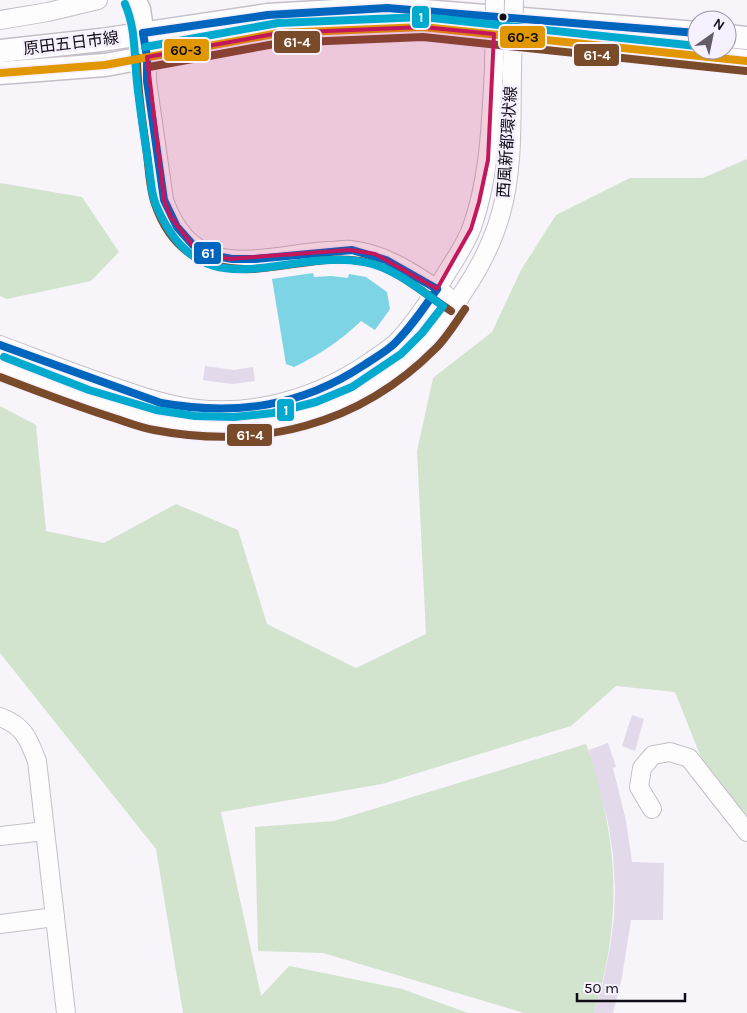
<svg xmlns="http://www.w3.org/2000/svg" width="747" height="1013" viewBox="0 0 747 1013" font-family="Karla,'Noto Sans JP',sans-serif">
<rect width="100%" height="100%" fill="#f7f4fa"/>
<!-- green -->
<g fill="#d2e4ce">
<path d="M747,159V815L706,770L675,692L616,686L571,726L382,784L221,812L261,996L289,966L402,989L468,1013H183L156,849L0,653V406L36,425L46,531L104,543L176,504L238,530L267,624L356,668L426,634L417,451L433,378L492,332L521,270L556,215L630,178H703Z"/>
<path d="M0,183L82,197L119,252L91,281L7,299L0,296Z"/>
<path d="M586,744C594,763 599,783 603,803C620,876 616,941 594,1013H524L323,953L258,951L255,827L334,821Z"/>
</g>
<!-- water -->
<path fill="#7cd4e4" d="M313,273L314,277L331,276L348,278L349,274L366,277L387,292L390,309L375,330L361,321C340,341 319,355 294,367L286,364L272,279Z"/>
<!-- building -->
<g fill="#e2d9eb">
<path d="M205,366L234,370L253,367L255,381L232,384L203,380Z"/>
<path d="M632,715L644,719L635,751L622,746Z"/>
<path d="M608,743L616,767L613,768L626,821L632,862L664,863L663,920H631L622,977L613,1013H594L602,987L610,948L614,918L615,888L613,855L608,822L589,750Z"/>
</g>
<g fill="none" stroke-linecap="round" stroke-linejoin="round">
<defs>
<g id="minor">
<path d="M0,20L48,12L98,0"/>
<path d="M147,57V81L164,200C194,286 261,255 328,251C336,251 344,249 351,250C387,254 417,276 446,295"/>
<path d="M0,345C40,360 80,376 120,389C145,398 170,406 197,409C261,416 325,395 377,357C384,352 392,347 398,341C417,321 432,297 446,274C455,259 466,244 472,227C490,176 491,121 494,68"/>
<path d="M0,366C59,389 132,422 195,427C280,432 370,405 429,341C442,327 452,310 462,294C479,269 493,242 501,213C514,167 511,116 512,69"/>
<path d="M0,717C24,726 28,738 37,761L66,1013"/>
<path d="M652,809L639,787L642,768L653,755L670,752L689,758L747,832"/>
<path d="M0,836L45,831"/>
<path d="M0,924L55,917"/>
</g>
<g id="major">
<path d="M134,0L139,9L145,49"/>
<path d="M727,36L747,38"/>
<path d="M0,51L101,40L268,15L387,8L697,33"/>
<path d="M0,73L105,65L279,33L347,29L423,27L747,61"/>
</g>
</defs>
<!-- minor casing -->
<use href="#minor" stroke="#c4bfc8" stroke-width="20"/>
<!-- major casing -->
<use href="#major" stroke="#c4bfc8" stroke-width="25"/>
<!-- minor -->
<use href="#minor" stroke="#fefdfe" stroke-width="18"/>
<!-- major -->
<use href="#major" stroke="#fefdfe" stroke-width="22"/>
<defs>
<g id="minor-bridge">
<path d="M494,68L495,0"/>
<path d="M512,69L514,0"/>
</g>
</defs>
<!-- minor-bridge casing -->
<use href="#minor-bridge" stroke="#c4bfc8" stroke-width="20" stroke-linecap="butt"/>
<!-- minor-bridge -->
<use href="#minor-bridge" stroke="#fefdfe" stroke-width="18"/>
<defs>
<g id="bus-1">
<path d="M143,33L268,15L387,8L697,33"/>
<path d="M143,33L147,57V81L164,200L177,227L193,245L211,255L232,259H255L352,250L386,260L437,289"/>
<path d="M0,345L161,403C235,416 301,407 364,365C374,358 386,352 395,343C411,327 424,308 437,289"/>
</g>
<g id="bus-2">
<path d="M137,57C137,88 142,117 146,147C149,165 149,188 155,204C171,251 204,271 253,269C291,267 333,253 370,263C400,271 426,295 451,311"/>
<path d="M149,67L280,43L423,37L746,71"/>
<path d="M0,377C39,392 78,407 117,419C129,423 142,428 154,430C259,450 359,426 436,348C447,337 456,322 465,309"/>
</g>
<g id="bus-3">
<path d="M145,47L278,23L423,17L697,46"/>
<path d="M4,357L89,390L156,410L195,416L234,417L273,413L316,402L352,387L401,354L422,333L443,306C419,289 393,267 364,262C282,247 202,315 156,205C151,194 151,180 149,168C145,140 140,111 137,82C134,55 136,29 125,4"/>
</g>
<path id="bus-4" d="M0,73L105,65L279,33L423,27L747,61"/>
</defs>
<!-- bus-1 casing -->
<use href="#bus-1" stroke="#f7f0fe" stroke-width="11"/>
<!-- bus-2 casing -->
<use href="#bus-2" stroke="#f7f0fe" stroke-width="11"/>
<!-- bus-3 casing -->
<use href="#bus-3" stroke="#f7f0fe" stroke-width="11"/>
<!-- bus-4 casing -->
<use href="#bus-4" stroke="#f7f0fe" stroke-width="11"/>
<!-- bus-1 -->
<use href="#bus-1" stroke="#0065bd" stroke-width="8"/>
<!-- bus-2 -->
<use href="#bus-2" stroke="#7a4b2a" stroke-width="8"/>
<!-- bus-3 -->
<use href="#bus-3" stroke="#00a9ce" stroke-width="8"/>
<!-- bus-4 -->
<use href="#bus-4" stroke="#e09702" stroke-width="8"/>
</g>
<!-- marked area -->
<path fill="#c2185b" fill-opacity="0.2" stroke="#c2185b" stroke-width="4" stroke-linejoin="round" d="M423,27L494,34L488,160L479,202L471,229L437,289L375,254L350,250L228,259L192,245L170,216L164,200L147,57L279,33Z"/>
<!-- markers -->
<circle fill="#120c18" stroke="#f7f0fe" stroke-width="2" cx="503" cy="17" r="4.5"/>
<g text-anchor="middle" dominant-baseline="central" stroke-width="5" stroke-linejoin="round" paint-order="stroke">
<!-- street labels -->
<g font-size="16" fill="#120c18" stroke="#f7f0fe">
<text transform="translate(71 43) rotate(-7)">原田五日市線</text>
<text transform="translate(507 142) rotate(-86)">西風新都環状線</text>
</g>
</g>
<g stroke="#f7f0fe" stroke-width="2">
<rect x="411" y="5" width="19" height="24" rx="5" fill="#00a9ce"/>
<rect x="499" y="25" width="47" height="24" rx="5" fill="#e09702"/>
<rect x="273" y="30" width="48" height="24" rx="5" fill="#7a4b2a"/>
<rect x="163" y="38" width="47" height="24" rx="5" fill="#e09702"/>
<rect x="573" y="43" width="47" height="24" rx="5" fill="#7a4b2a"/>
<rect x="193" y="241" width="29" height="24" rx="5" fill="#0065bd"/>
<rect x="276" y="398" width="19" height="24" rx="5" fill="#00a9ce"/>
<rect x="226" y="423" width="47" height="24" rx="5" fill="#7a4b2a"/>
</g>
<g font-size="14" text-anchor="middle" font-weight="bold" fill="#fff">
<text x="421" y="22">1</text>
<text x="297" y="47">61-4</text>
<text x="597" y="60">61-4</text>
<text x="208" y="258">61</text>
<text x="286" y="415">1</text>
<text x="250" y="440">61-4</text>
</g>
<g font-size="14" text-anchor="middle" font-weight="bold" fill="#111">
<text x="523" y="42">60-3</text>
<text x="186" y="55">60-3</text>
</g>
<!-- north arrow -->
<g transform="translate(712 35) rotate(33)"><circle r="24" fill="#f7f0fe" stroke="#9b95a2"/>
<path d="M0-4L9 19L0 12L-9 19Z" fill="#625d67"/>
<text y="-8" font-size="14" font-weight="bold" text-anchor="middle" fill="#120c18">N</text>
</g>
<!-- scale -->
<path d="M577 993v8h108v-8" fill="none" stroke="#120c18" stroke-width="2.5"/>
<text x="584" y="993" font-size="15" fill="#120c18" stroke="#f7f0fe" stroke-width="4" paint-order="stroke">50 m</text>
</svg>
